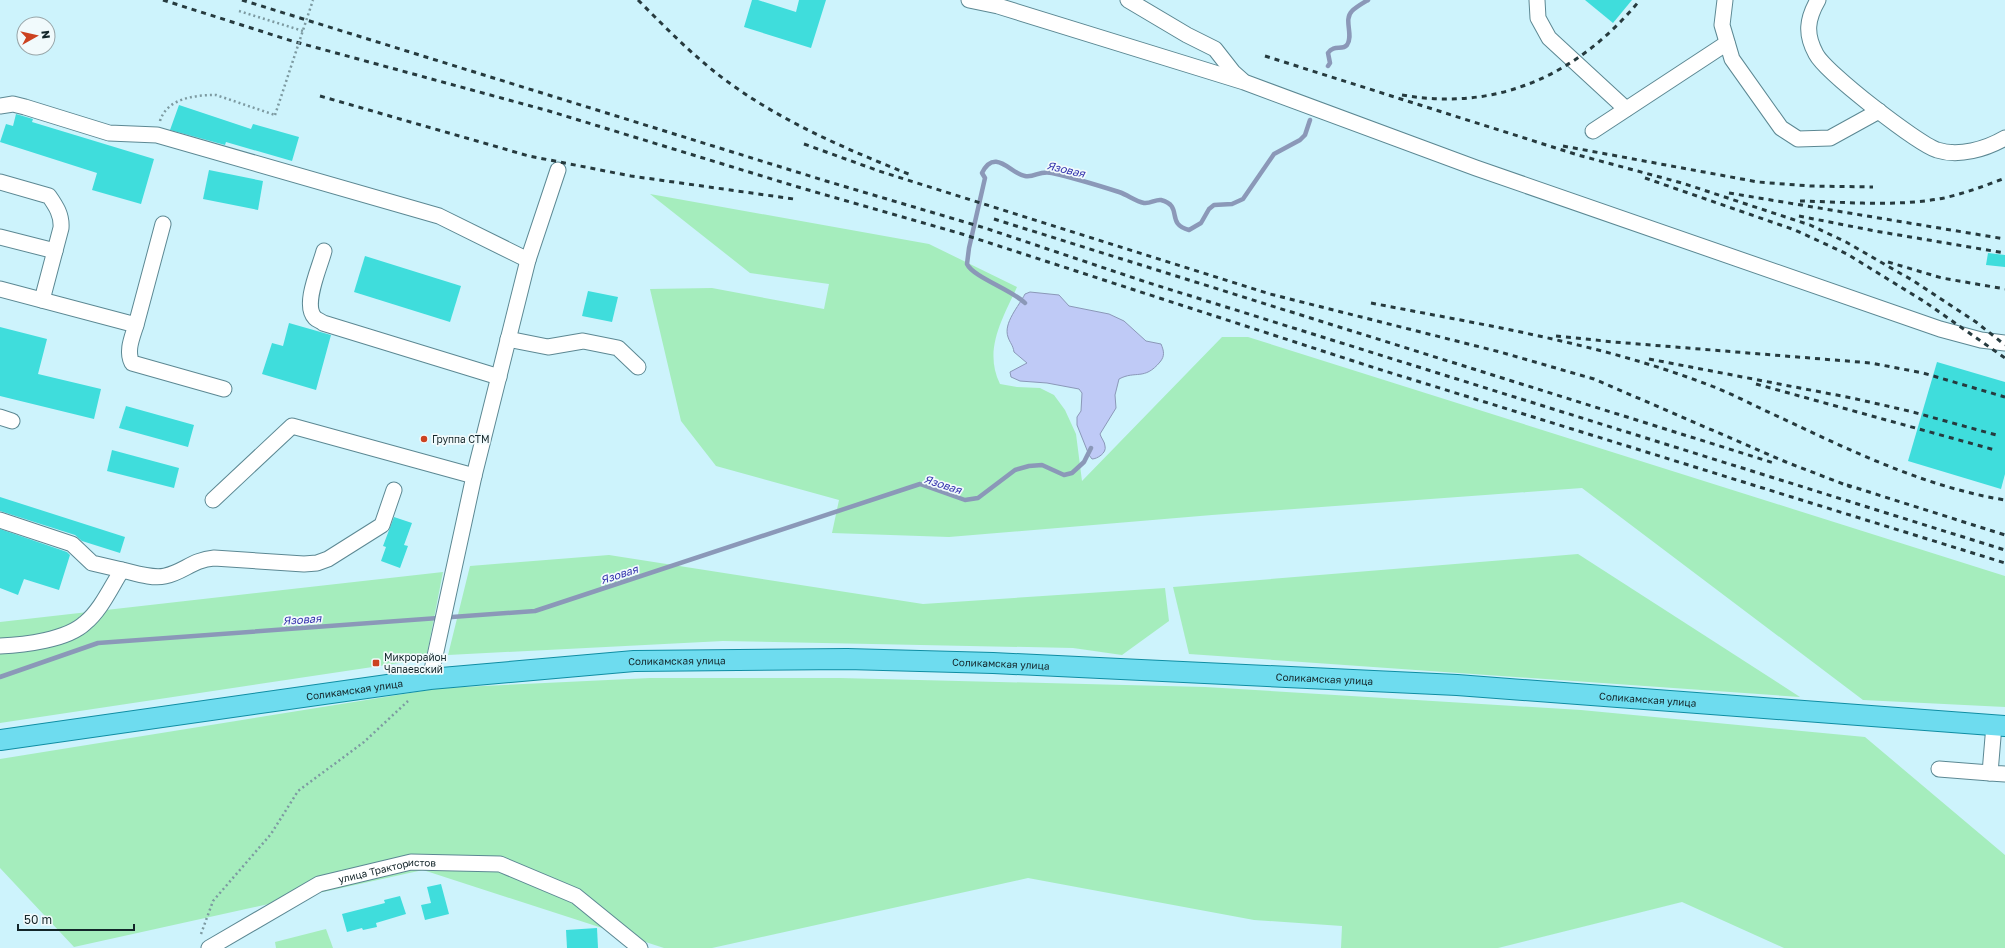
<svg xmlns="http://www.w3.org/2000/svg" width="2005" height="948" viewBox="0 0 2005 948" font-family="'Golos Text',sans-serif">
<rect width="100%" height="100%" fill="#cdf3fc"/>
<!-- green -->
<g fill="#a5edbd">
<path d="M650,194L929,244L1017,287C1003,318 983,350 1000,384L1017,387L1040,388L1054,395L1065,410L1076,434L1082,481L1222,337H1248L2005,576V707L1863,700L1582,488L1212,515L949,537L832,533L839,500L716,466L681,421L650,289L712,288L824,309L829,284L750,273Z"/>
<path d="M1578,554L1800,697L1189,654L1173,587Z"/>
<path d="M609,555L923,604L1165,588L1169,621L1122,655L1073,648L723,641L448,655L470,566Z"/>
<path d="M443,572L426,659L0,723V622Z"/>
<path d="M650,678H840L1205,687L1581,710L1865,737L2005,855V948H1784L1682,902L1498,948H1341L1342,926L1254,920L1028,878L712,948H664L423,870L74,947L0,868V759L441,688Z"/>
<path d="M326,929L333,948H276L275,942Z"/>
</g>
<!-- water -->
<path fill="#bfcaf6" stroke="#8b98b8" d="M1030,292L1059,295L1069,306L1109,314L1124,321L1146,341L1161,344C1164,351 1165,356 1160,362C1144,381 1136,370 1119,379L1115,395L1116,408L1100,434C1101,438 1105,442 1105,446C1107,453 1097,459 1092,459L1089,455L1077,425V417L1081,411L1082,393L1079,389L1047,383L1020,381L1011,377L1010,372L1027,363L1014,352C1013,345 1010,343 1008,337C1003,323 1019,306 1025,294Z"/>
<g fill="none" stroke-linecap="round" stroke-linejoin="round">
<!-- stream -->
<g stroke="#8b98b8" stroke-width="4.5">
<path d="M1328,66L1330,63L1328,53C1334,44 1342,51 1347,45C1354,35 1343,20 1352,11C1356,7 1363,3 1368,0"/>
<path d="M1025,303C1012,290 973,277 967,264L969,248L985,178L982,173C995,147 1011,174 1025,176C1035,178 1039,170 1052,173C1074,178 1097,185 1119,192C1128,195 1135,201 1144,203C1150,204 1156,199 1161,200C1184,206 1165,224 1189,230L1201,223L1209,209L1214,205L1232,204L1243,199L1274,154L1300,140L1305,135L1310,120"/>
<path d="M0,677L98,643L535,611L920,484L965,500L978,498L1015,470L1029,466L1042,465L1064,475L1072,473L1084,462L1091,448"/>
</g>
</g>
<!-- building -->
<g fill="#3fdddc">
<path d="M752,0H758L796,12L799,0H826L811,48L744,27Z"/>
<path d="M1585,0H1632L1613,23Z"/>
<path d="M179,105L251,129L253,124L299,137L292,161L226,142L225,145L170,130Z"/>
<path d="M16,114L33,119L32,122L154,159L141,204L92,190L97,173L0,142L6,124L13,126Z"/>
<path d="M209,170L263,181L258,210L203,199Z"/>
<path d="M1988,253L2005,255V267L1986,265Z"/>
<path d="M365,256L461,286L450,322L354,292Z"/>
<path d="M588,291L618,297L612,322L582,316Z"/>
<path d="M289,323L331,335L316,390L262,374L272,343L283,346Z"/>
<path d="M0,327L47,339L38,374L101,389L94,419L0,396Z"/>
<path d="M1937,362L2005,382V474L2001,489L1908,461Z"/>
<path d="M126,406L194,425L188,447L119,428Z"/>
<path d="M112,450L179,468L174,488L107,471Z"/>
<path d="M0,497L125,537L120,553L82,541L75,535L0,511Z"/>
<path d="M394,517L412,523L404,545L408,546L400,568L381,561L386,547L383,546Z"/>
<path d="M0,529L67,552L70,555L59,590L24,579L18,595L0,588Z"/>
<path d="M441,884L449,914L425,920L421,905L431,903L427,887Z"/>
<path d="M400,896L406,914L376,923L377,927L363,930L362,928L347,932L342,914L385,903L384,900Z"/>
<path d="M597,928L598,948H567L566,930Z"/>
</g>
<g fill="none" stroke-linecap="round" stroke-linejoin="round">
<defs>
<g id="minor">
<path d="M969,0L998,6L1244,82L1476,168L1940,329L1981,340L2005,343"/>
<path d="M1128,0L1187,35L1215,49L1233,72L1242,80"/>
<path d="M1537,0L1538,18L1549,38L1626,109"/>
<path d="M1725,0L1722,25L1732,59L1781,128L1798,139L1830,138L1879,111"/>
<path d="M1818,0C1807,19 1805,34 1816,54C1826,73 1917,143 1937,150C1959,157 1986,149 2005,138"/>
<path d="M0,106L13,104L25,107L109,133L157,135L439,216L528,260"/>
<path d="M1593,131L1727,43"/>
<path d="M0,182L49,196C56,206 62,215 61,228L42,300"/>
<path d="M0,237L55,251"/>
<path d="M324,251C320,267 302,305 315,318C317,320 321,321 323,323L499,377"/>
<path d="M0,289L136,325L163,224"/>
<path d="M136,325C132,338 126,351 132,363L224,389"/>
<path d="M508,339L548,347L583,341L618,348L638,367"/>
<path d="M0,417L12,421"/>
<path d="M213,500L292,426L474,476"/>
<path d="M0,520L72,544L92,563L122,570"/>
<path d="M0,646C24,645 67,640 85,623C101,610 111,587 122,570C135,573 152,579 165,576C184,572 192,560 214,558L304,564L317,563L328,559L382,525L394,490"/>
<path d="M430,679L474,476L528,260L558,170"/>
<path d="M1994,725L1990,773L2005,774"/>
<path d="M1939,769L1990,773"/>
<path id="s1" d="M209,948L319,884L411,862L500,864L576,896L640,948"/>
</g>
<g id="major">
<path id="s2" d="M0,740L430,679L634,661L847,659L993,663L1457,685L2005,726"/>
</g>
</defs>
<!-- minor casing -->
<use href="#minor" stroke="#5c8893" stroke-width="17"/>
<!-- major casing -->
<use href="#major" stroke="#0f8da3" stroke-width="22"/>
<!-- path -->
<g stroke="#7d9aa1" stroke-width="2.5" stroke-dasharray="2 3" stroke-linecap="butt">
<path d="M239,11L303,31"/>
<path d="M160,121C167,98 195,95 216,95L275,115"/>
<path d="M201,934L213,901L271,834L298,791L364,742L408,701"/>
</g>
<!-- minor -->
<use href="#minor" stroke="#fff" stroke-width="15"/>
<!-- major -->
<use href="#major" stroke="#6edcef" stroke-width="20"/>
<!-- rail -->
<g stroke="#263a3e" stroke-width="3" stroke-dasharray="5 5" stroke-linecap="butt">
<path d="M163,0L292,41L549,111L798,187L962,234L1375,368L2005,563"/>
<path d="M242,0L826,181L985,228L1146,282L2005,550"/>
<path d="M638,0C669,31 699,62 735,87C789,125 851,151 911,175"/>
<path d="M1265,56L1578,155L1682,183L1810,225L1846,242L1912,280L1976,322L2005,345"/>
<path d="M1402,95C1499,112 1579,74 1640,0"/>
<path d="M320,96L529,156L631,176L794,199"/>
<path d="M804,144L879,171L1270,294L1500,352L1594,379L1786,462L1851,487"/>
<path d="M1563,146L1758,182L1811,186L1873,187"/>
<path d="M1645,178L1795,230L1847,254L1925,302L2005,358"/>
<path d="M1729,193L2005,239"/>
<path d="M1800,201C1847,202 1898,207 1944,198C1965,193 1985,186 2005,178"/>
<path d="M1799,216L1875,231L2005,253"/>
<path d="M994,219L1774,463"/>
<path d="M1888,262L1942,278L2005,289"/>
<path d="M1371,303C1484,325 1599,343 1706,384C1726,391 1745,401 1764,410C1842,446 1919,486 2005,500"/>
<path d="M1556,336L1614,342L1871,363L1923,373L2005,397"/>
<path d="M1649,359L1852,398L1909,411L2000,436"/>
<path d="M1756,384L1995,450"/>
<path d="M1847,485L2005,535"/>
</g>
<!-- path-bridge -->
<path stroke="#7d9aa1" stroke-width="2.5" stroke-dasharray="2 3" stroke-linecap="butt" d="M275,115L313,0"/>
</g>
<!-- markers -->
<g fill="#cc4220" stroke="#f1fafc" stroke-width="1.5">
<circle cx="424" cy="439" r="4"/>
<rect x="372" y="659" width="8" height="8" rx="2"/>
</g>
<g text-anchor="middle" dominant-baseline="central" stroke-width="3.5" stroke-linejoin="round" paint-order="stroke">
<!-- poi labels -->
<g font-size="10" fill="#132529" stroke="#f1fafc" text-anchor="start">
<text x="432" y="439">Группа СТМ</text>
<text x="384" y="657">Микрорайон<tspan x="384" dy="12">Чапаевский</tspan></text>
</g>
<!-- street labels -->
<g font-size="10" fill="#132529" stroke="#f1fafc">
<text stroke="none"><textPath href="#s2" startOffset="682">Соликамская улица</textPath></text>
<text stroke="none"><textPath href="#s2" startOffset="1006">Соликамская улица</textPath></text>
<text stroke="none"><textPath href="#s2" startOffset="1330">Соликамская улица</textPath></text>
<text stroke="none"><textPath href="#s2" startOffset="358">Соликамская улица</textPath></text>
<text stroke="none"><textPath href="#s2" startOffset="1654">Соликамская улица</textPath></text>
<text stroke="none"><textPath href="#s1" startOffset="197">улица Трактористов</textPath></text>
</g>
<!-- water labels -->
<g font-size="11" font-style="italic" fill="#3332ad" stroke="#f1fafc">
<text transform="translate(1066 169) rotate(13)">Язовая</text>
<text transform="translate(943 484) rotate(18)">Язовая</text>
<text transform="translate(619 574) rotate(-18)">Язовая</text>
<text transform="translate(302 619) rotate(-4)">Язовая</text>
</g>
</g>
<!-- north arrow -->
<g transform="translate(36 36) rotate(82)"><circle r="19" fill="#f1fafc" stroke="#98a5a8"/>
<path d="M0-3L7 15L0 10L-7 15Z" fill="#cc4220"/>
<text y="-6" font-size="11" font-weight="bold" text-anchor="middle" fill="#132529">N</text>
</g>
<!-- scale -->
<path d="M18 924v6h116v-6" fill="none" stroke="#132529" stroke-width="2"/>
<text x="24" y="924" font-size="12" fill="#132529" stroke="#f1fafc" stroke-width="3" paint-order="stroke">50 m</text>
</svg>
